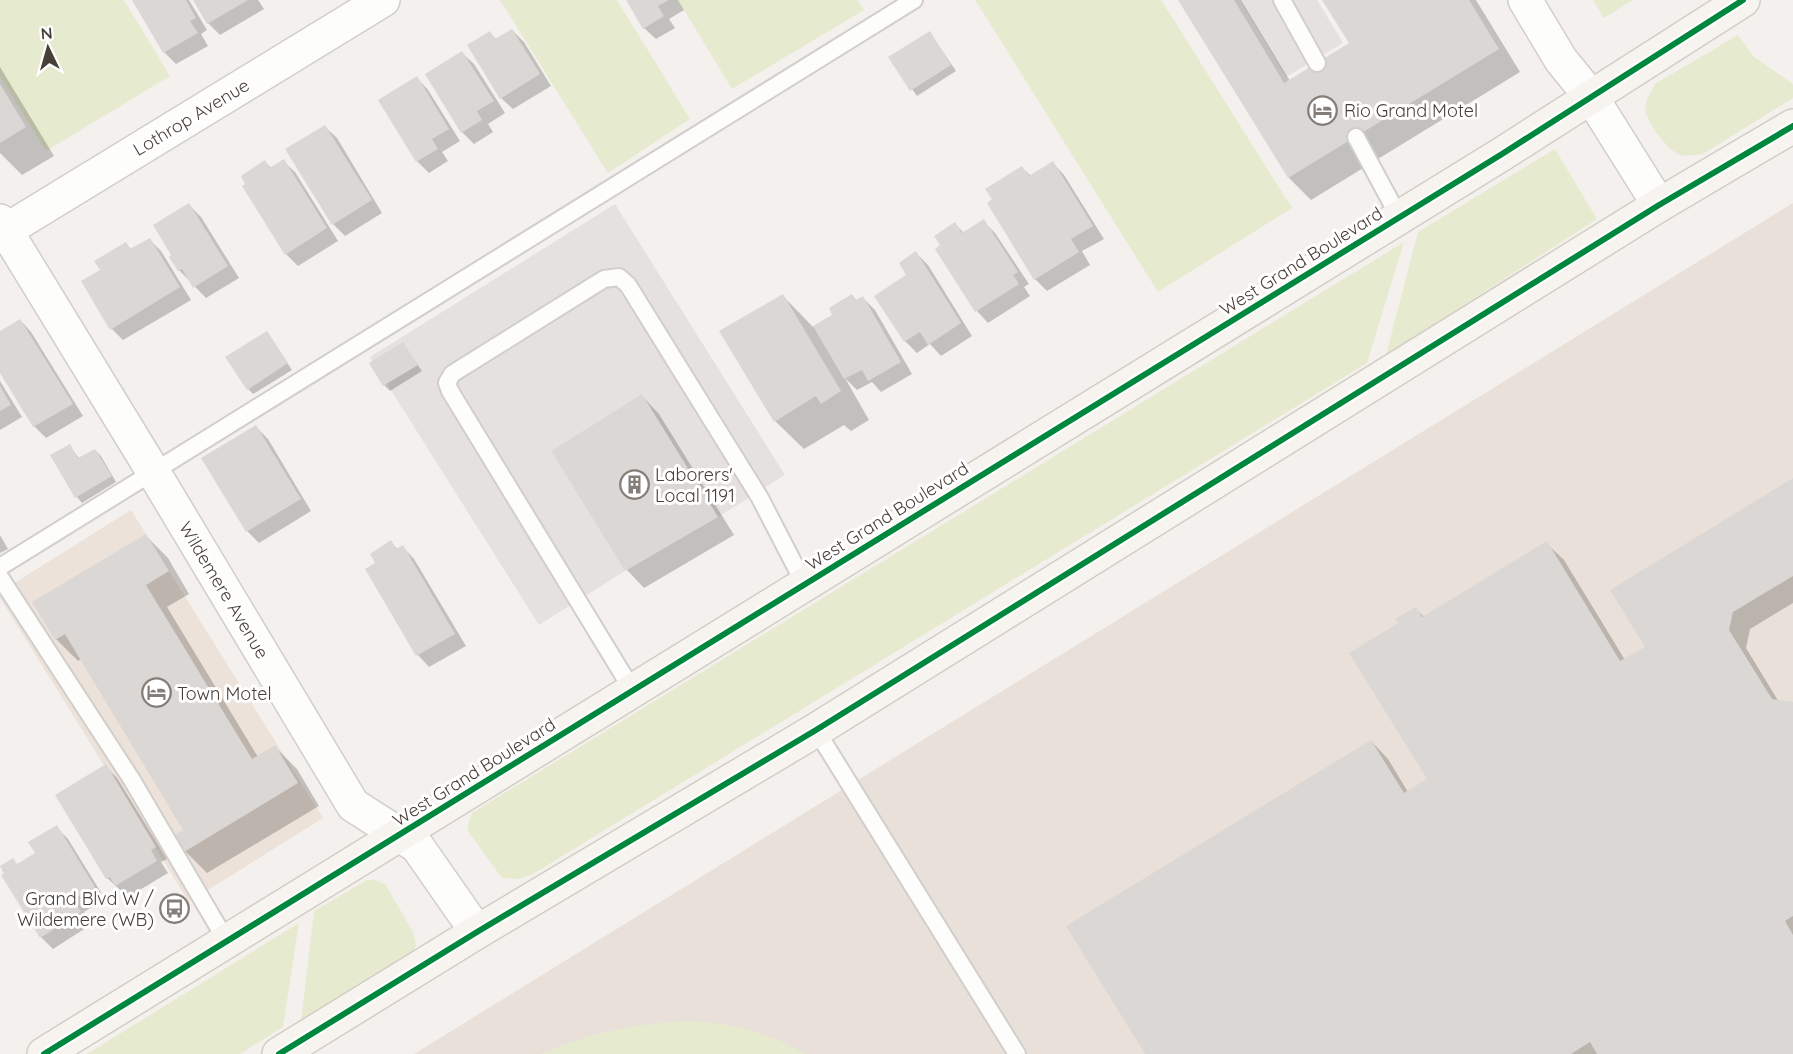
<svg xmlns="http://www.w3.org/2000/svg" width="1793" height="1054" viewBox="0 0 1793 1054" font-family="Quicksand,sans-serif">
<rect width="100%" height="100%" fill="#f3f0ed"/>
<!-- commercial -->
<path fill="#ede2da" d="M131,510L323,818L189,902L0,598V592Z"/>
<!-- education -->
<path fill="#e9e1d9" d="M1793,203V1054H414Z"/>
<!-- green -->
<g fill="#e6ebcf">
<path d="M0,0H124L170,76L46,151L0,76Z"/>
<path d="M500,0H617L690,119L608,173Z"/>
<path d="M678,0H858L864,10L732,89Z"/>
<path d="M975,0H1161L1292,208L1158,292Z"/>
<path d="M1593,0H1633L1604,18Z"/>
<path d="M1738,35L1754,57L1793,84V98L1703,154L1682,156L1670,149L1655,131L1645,112L1646,102L1655,84Z"/>
<path d="M1555,149L1597,219L1386,355L1418,232Z"/>
<path d="M1404,242L1367,363L533,874L519,879L502,878L468,831V824L472,813Z"/>
<path d="M367,880H375L385,884L413,932L416,945L413,952L301,1022L314,911Z"/>
<path d="M299,923L283,1027L240,1054H87Z"/>
<path d="M691,1021C735,1024 766,1032 805,1054H541C589,1033 638,1023 691,1021Z"/>
</g>
<!-- parking -->
<g fill="#e5e1de">
<path d="M1240,0H1317L1343,43L1286,77Z"/>
<path d="M615,204L785,475L718,517L641,395L551,451L625,571L539,625L370,357Z"/>
</g>
<!-- shadow -->
<g fill="#0003">
<path d="M134,0H189L207,30L201,34L208,46L176,64L164,52Z"/>
<path d="M194,0H258L264,9L220,35L208,23Z"/>
<path d="M628,0H678L684,10L669,19L675,28L656,39L644,28Z"/>
<path d="M1180,0H1241L1290,81L1351,44L1324,0H1476L1520,72L1311,200L1289,178Z"/>
<path d="M512,30L524,42L551,86L513,109L501,98L490,33L497,40Z"/>
<path d="M930,33L956,71L917,96L890,58Z"/>
<path d="M462,53L474,64L505,113L488,124L493,132L474,144L462,132Z"/>
<path d="M0,67L54,156L22,175L0,153Z"/>
<path d="M417,78L428,90L460,141L442,152L448,161L429,173L417,161Z"/>
<path d="M325,127L337,138L382,213L345,236L333,224Z"/>
<path d="M283,161L295,172L338,241L298,266L286,254L265,162L271,168Z"/>
<path d="M1053,163L1064,175L1104,239L1082,251L1090,265L1047,291L1035,279L1022,168L1031,176Z"/>
<path d="M189,205L201,217L239,278L206,298L179,270Z"/>
<path d="M983,221L995,233L1029,284L1024,287L1030,296L988,323L977,311L937,249L942,245L955,224L964,233Z"/>
<path d="M149,239L161,251L191,300L123,340L112,329L102,271L125,243L132,250Z"/>
<path d="M916,253L928,265L972,336L941,356L930,344L917,353L905,341L909,276Z"/>
<path d="M782,295L813,327L835,315L852,296L858,301L863,298L875,310L912,374L881,392L872,382L857,390L845,378L869,420L851,431L844,425L804,449L775,421Z"/>
<path d="M20,320L31,332L83,416L46,438L35,427L0,370V332Z"/>
<path d="M267,333L292,370L253,394L248,389Z"/>
<path d="M403,344L422,371L390,391L384,385Z"/>
<path d="M0,381L22,417L0,430Z"/>
<path d="M642,396L659,414L734,535L644,588L627,570L553,452Z"/>
<path d="M256,427L268,439L311,511L259,543L247,531Z"/>
<path d="M69,446L80,459L95,450L101,456L116,482L82,503L77,497Z"/>
<path d="M1793,480V603L1750,629L1746,648L1779,702L1793,703V1054H1147L1371,741L1388,759L1408,792L1430,779L1400,624L1415,608L1425,618L1546,543L1564,560L1625,660L1647,647Z"/>
<path d="M0,535L8,549L0,553Z"/>
<path d="M146,536L168,558L189,594L167,607L258,757L275,747L297,769L319,806L207,873L185,851V831L81,659L78,661L56,639Z"/>
<path d="M391,542L398,550L403,547L414,559L466,646L429,667L418,655L377,564Z"/>
<path d="M105,766L117,778L167,859L161,862L168,873L128,897L107,878Z"/>
<path d="M56,827L68,839L105,899L84,912L92,924L53,949L41,937L18,865L37,854Z"/>
</g>
<!-- building -->
<g fill="#dbd7d4">
<path d="M132,0H186L196,18L190,21L198,33L163,53Z"/>
<path d="M193,0H248L207,24Z"/>
<path d="M626,0H669L658,6L664,16L643,29Z"/>
<path d="M1178,0H1234L1284,83L1349,43L1322,0H1469L1499,49L1288,178Z"/>
<path d="M512,29L540,74L500,99L467,45L490,31L495,39Z"/>
<path d="M930,31L951,65L910,91L888,57Z"/>
<path d="M462,51L494,101L477,111L482,120L461,133L425,74Z"/>
<path d="M417,76L449,129L432,139L438,149L416,162L378,100Z"/>
<path d="M0,84L26,127L0,143Z"/>
<path d="M325,125L372,200L332,225L285,149Z"/>
<path d="M284,159L327,228L285,255L242,186L245,184L241,176L265,160L269,168Z"/>
<path d="M1053,161L1093,226L1071,239L1079,252L1034,280L987,203L992,199L985,189L1022,166L1029,176Z"/>
<path d="M189,203L228,266L193,288L182,269L178,271L169,257L171,255L153,225Z"/>
<path d="M984,219L1018,272L1013,275L1019,284L975,312L935,249L940,245L934,236L955,222L962,233Z"/>
<path d="M150,238L180,287L110,330L81,281L100,270L94,261L126,242L130,249Z"/>
<path d="M916,251L961,323L928,345L920,332L904,342L874,296L906,275L899,263Z"/>
<path d="M783,294L841,391L821,404L816,396L774,422L719,331Z"/>
<path d="M852,294L856,300L863,296L901,362L868,381L862,370L844,379L813,326L832,315L829,308Z"/>
<path d="M20,319L73,404L33,427L0,373V331Z"/>
<path d="M267,331L288,363L247,390L225,357Z"/>
<path d="M403,342L418,365L383,386L369,363Z"/>
<path d="M0,386L11,405L0,411Z"/>
<path d="M642,394L718,517L625,571L551,451Z"/>
<path d="M256,425L301,499L246,532L201,458Z"/>
<path d="M70,444L78,458L95,449L112,476L75,498L50,455Z"/>
<path d="M1793,478V576L1733,612L1729,630L1772,699L1793,702V916L1785,921L1793,935V1054H1597L1590,1042L1571,1054H1145L1066,926L1371,740L1404,793L1427,779L1349,653L1398,623L1395,619L1416,607L1422,617L1547,541L1620,661L1645,647L1610,590Z"/>
<path d="M146,534L169,571L146,585L252,759L275,745L298,783L184,852L174,835L183,830L65,634L55,640L32,602Z"/>
<path d="M391,540L396,549L403,545L455,634L416,656L365,569L375,563L370,554Z"/>
<path d="M106,764L156,847L151,850L157,861L115,886L110,877L106,879L55,795Z"/>
<path d="M57,825L95,887L73,899L81,912L40,938L1,875L4,874L0,866L13,858L17,864L35,853L28,842Z"/>
</g>
<g fill="none" stroke-linecap="round" stroke-linejoin="round">
<defs>
<g id="lane">
<path d="M1282,0L1317,63"/>
<path d="M1356,137L1399,217"/>
<path d="M0,567L914,0"/>
<path d="M0,577L132,780L227,942"/>
<path d="M633,691L450,391L447,383L452,374L604,279L619,277L628,285L760,498L805,585"/>
<path d="M816,730L1017,1054"/>
</g>
<g id="street">
<path d="M1525,0L1561,60L1592,98L1659,205"/>
<path d="M0,221L154,473L353,805L417,846L477,932"/>
<path d="M0,234L383,0"/>
</g>
<g id="secondary">
<path d="M44,1054L1502,154L1743,0"/>
<path d="M279,1054L477,932L816,730L1659,205L1793,126"/>
</g>
</defs>
<!-- lane casing -->
<use href="#lane" stroke="#d1cecb" stroke-width="20"/>
<!-- street casing -->
<use href="#street" stroke="#d1cecb" stroke-width="36"/>
<!-- secondary casing -->
<use href="#secondary" stroke="#d3cdc6" stroke-width="36"/>
<!-- lane -->
<use href="#lane" stroke="#fdfdfc" stroke-width="16"/>
<!-- street -->
<use href="#street" stroke="#fdfdfc" stroke-width="33"/>
<!-- secondary -->
<use href="#secondary" stroke="#f7f4f0" stroke-width="33"/>
<defs>
<g id="cycleway">
<path d="M44,1054L1502,154L1743,0"/>
<path d="M279,1054L477,932L816,730L1659,205L1793,126"/>
</g>
</defs>
<!-- cycleway casing -->
<use href="#cycleway" stroke="#fff" stroke-width="10"/>
<!-- cycleway -->
<use href="#cycleway" stroke="#00873e" stroke-width="6"/>
</g>
<!-- icons -->
<defs>
<symbol id="hotel-ring" viewBox="-11 -11 22 22"><circle r="9.5" fill="#fff" stroke="#847d78" stroke-width="1.5"/><path d="M-6-4.5h1.5V1H6V5H4.5V3h-9V5H-6ZM-4 0a1.8 1.8 0 1 1 3.6 0ZM.5 0V-2.5h3Q6-2.5 6 0Z" fill="#847d78"/></symbol>
<symbol id="building-ring" viewBox="-11 -11 22 22"><circle r="9.5" fill="#fff" stroke="#847d78" stroke-width="1.5"/><path d="M-4-6H4V6H1V3H-1V6H-4ZM-2.5-4.3h1.7v1.8h-1.7ZM.8-4.3h1.7v1.8H.8ZM-2.5-1h1.7V.8h-1.7ZM.8-1h1.7V.8H.8Z" fill="#847d78"/></symbol>
<symbol id="bus-ring" viewBox="-11 -11 22 22"><circle r="9.5" fill="#fff" stroke="#847d78" stroke-width="1.5"/><path d="M-5-6H5V4H4V6H2V4H-2V6H-4V4H-5ZM-3.5-4V0h7V-4ZM-3.5 1.2v1.5H-2V1.2ZM2 1.2v1.5H3.5V1.2Z" fill="#847d78"/></symbol>
</defs>
<g fill-rule="evenodd">
<use href="#hotel-ring" x="1306" y="94" width="33" height="33"/>
<use href="#building-ring" x="618" y="468" width="33" height="33"/>
<use href="#hotel-ring" x="140" y="676" width="33" height="33"/>
<use href="#bus-ring" x="158" y="892" width="33" height="33"/>
</g>
<g text-anchor="middle" dominant-baseline="central" stroke-width="6" stroke-linejoin="round" paint-order="stroke">
<!-- poi labels -->
<g font-size="18" fill="#493f39" stroke="#fff" text-anchor="start">
<text x="1344" y="110">Rio Grand Motel</text>
<text x="655" y="474">Laborers'<tspan x="655" dy="21">Local 1191</tspan></text>
<text x="177" y="693">Town Motel</text>
<text x="154" y="898" text-anchor="end">Grand Blvd W /<tspan x="154" dy="21">Wildemere (WB)</tspan></text>
</g>
<!-- street labels -->
<g font-size="18" fill="#493f39" stroke="#fff">
<text transform="translate(191 117) rotate(-31)">Lothrop Avenue</text>
<text transform="translate(1301 261) rotate(-32)">West Grand Boulevard</text>
<text transform="translate(887 516) rotate(-32)">West Grand Boulevard</text>
<text transform="translate(224 590) rotate(59)">Wildemere Avenue</text>
<text transform="translate(474 772) rotate(-32)">West Grand Boulevard</text>
</g>
</g>
<!-- north arrow -->
<g transform="translate(48 48) rotate(355)" stroke="#ffffff" stroke-width="4.5" paint-order="stroke">
<path d="M0-4.5L10 22L0 15L-10 22Z" fill="#493f39"/>
<text y="-9" font-size="16" font-weight="bold" text-anchor="middle" fill="#493f39">N</text>
</g>
</svg>
